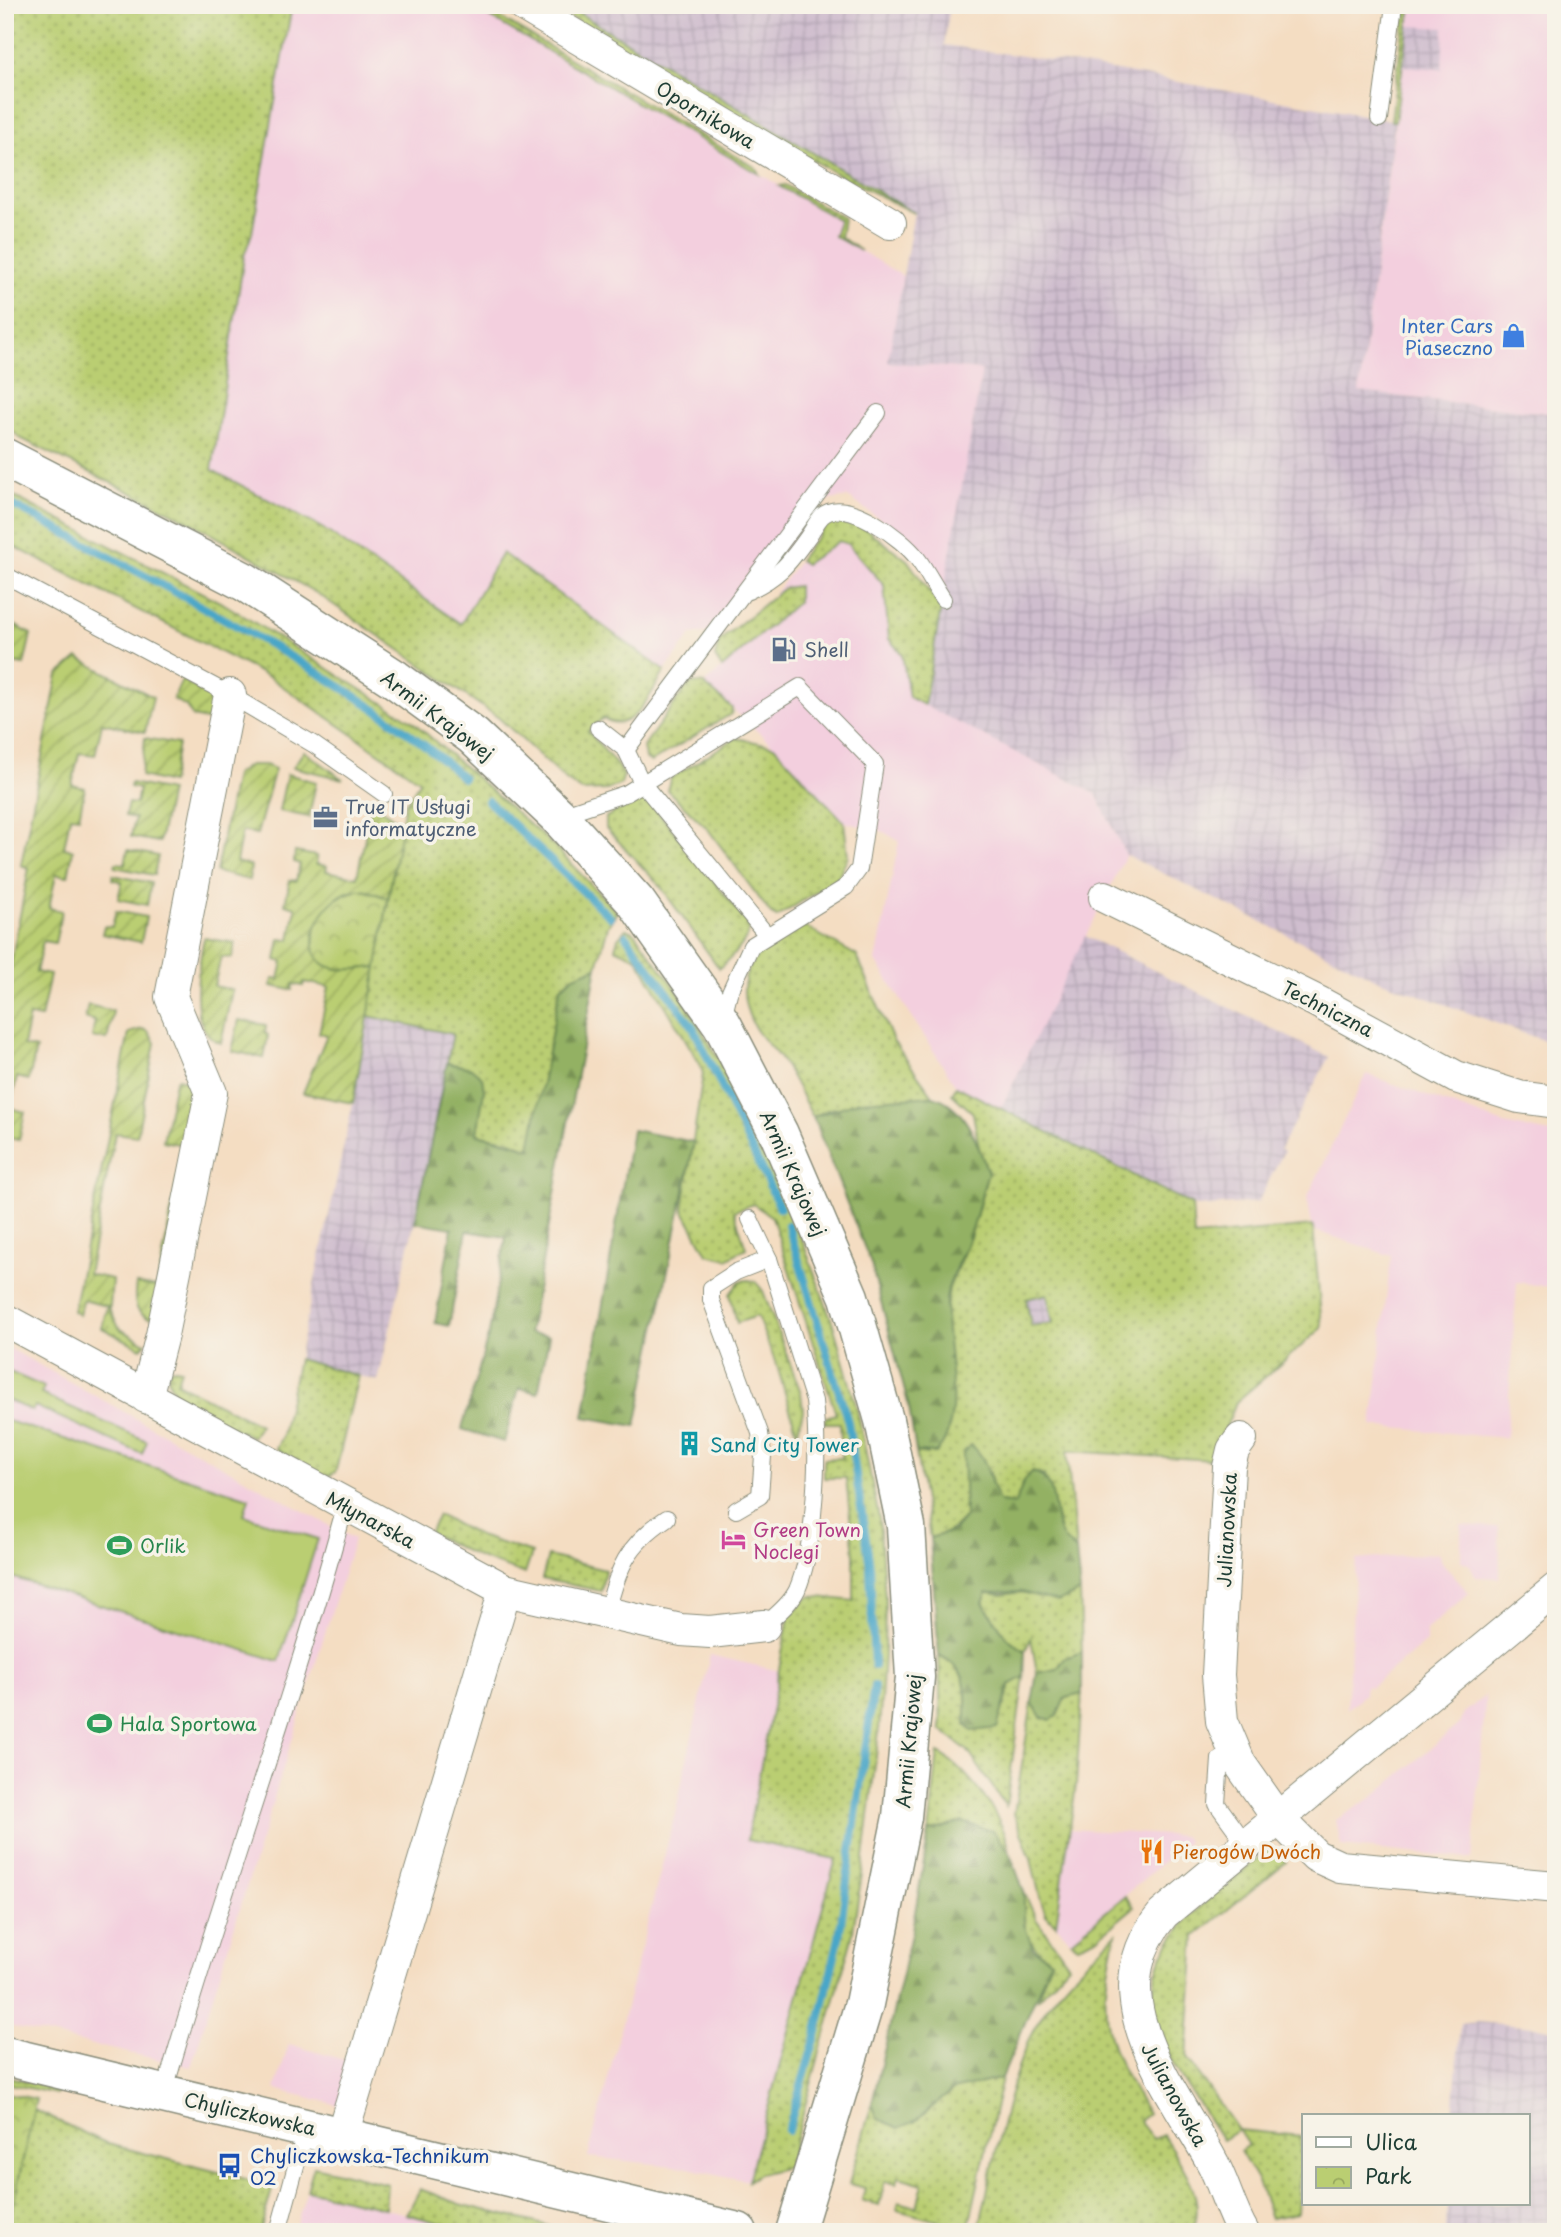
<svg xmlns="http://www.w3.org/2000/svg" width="1561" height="2237" viewBox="0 0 1561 2237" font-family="'Playpen Sans',sans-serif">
<defs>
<pattern id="industrial-grid" width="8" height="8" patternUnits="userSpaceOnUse" patternTransform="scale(1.75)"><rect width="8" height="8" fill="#cfbdce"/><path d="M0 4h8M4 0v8" fill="none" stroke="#b1a3b2"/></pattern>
<pattern id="grass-dots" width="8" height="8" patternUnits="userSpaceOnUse" patternTransform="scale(1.75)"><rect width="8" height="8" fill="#bace72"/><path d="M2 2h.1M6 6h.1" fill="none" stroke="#97a85e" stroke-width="1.8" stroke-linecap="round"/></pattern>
<pattern id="forest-firs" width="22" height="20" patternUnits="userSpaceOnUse" patternTransform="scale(1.75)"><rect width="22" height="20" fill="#93b164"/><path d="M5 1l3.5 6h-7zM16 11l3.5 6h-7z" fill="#779153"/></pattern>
<pattern id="park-crowns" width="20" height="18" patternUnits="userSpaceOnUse" patternTransform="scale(1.75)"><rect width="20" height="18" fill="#bace72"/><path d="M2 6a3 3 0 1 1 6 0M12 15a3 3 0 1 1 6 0" fill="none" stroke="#97a85e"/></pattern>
<pattern id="garden-furrows" width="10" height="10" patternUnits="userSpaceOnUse" patternTransform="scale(1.75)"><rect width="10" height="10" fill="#bace72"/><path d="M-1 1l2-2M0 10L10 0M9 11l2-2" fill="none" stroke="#97a85e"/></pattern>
</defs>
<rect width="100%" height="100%" fill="#f7f3e8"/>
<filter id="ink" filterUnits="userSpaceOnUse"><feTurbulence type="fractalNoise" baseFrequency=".0143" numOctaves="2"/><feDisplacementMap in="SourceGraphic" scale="14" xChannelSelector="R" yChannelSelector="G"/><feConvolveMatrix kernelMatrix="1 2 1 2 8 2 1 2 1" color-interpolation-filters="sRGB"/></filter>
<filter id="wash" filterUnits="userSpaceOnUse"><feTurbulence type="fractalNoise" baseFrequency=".00686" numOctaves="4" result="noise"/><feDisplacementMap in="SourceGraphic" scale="28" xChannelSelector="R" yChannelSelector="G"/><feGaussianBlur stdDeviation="1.57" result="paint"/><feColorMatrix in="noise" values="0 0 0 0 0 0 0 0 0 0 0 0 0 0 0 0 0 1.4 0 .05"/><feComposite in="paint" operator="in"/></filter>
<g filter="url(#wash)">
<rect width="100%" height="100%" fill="#f4ddc2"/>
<!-- built -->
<g fill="#f3cfde">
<path d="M292,5H469L839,220L835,236L903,276L889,362L982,370L945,589L918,546L848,497L824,501L783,555L769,544L708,632L691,635L665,671L502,553L462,624L322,528L212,470L244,256L252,233Z"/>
<path d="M1411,5H1556V414L1359,392Z"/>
<path d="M842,519L883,540L907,560L941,608L925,705L1096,794L1126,855L1001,1108L956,1086L876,961L899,841L882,831L844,822L774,746L704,684L722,668L715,657L719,641L769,601L827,524Z"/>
<path d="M1366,1074L1504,1124L1556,1134V1288L1517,1282L1506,1438L1372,1426L1391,1256L1313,1230L1307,1198Z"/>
<path d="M5,1346L354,1539L191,2067L5,2025Z"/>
<path d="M1461,1525L1499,1527L1500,1578L1476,1577L1470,1565L1461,1561Z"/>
<path d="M1439,1553L1440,1560L1469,1593L1426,1630V1642L1371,1687L1365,1686V1694L1347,1709L1356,1560Z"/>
<path d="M710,1655L780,1671L747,1840L836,1858L748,2181L684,2167L588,2157L675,1814Z"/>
<path d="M1486,1695L1472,1859L1341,1846L1336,1820L1373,1797L1459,1724L1464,1713Z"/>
<path d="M1069,1829L1184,1836L1188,1841L1071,1941L1056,1925Z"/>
<path d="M289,2044L351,2062L339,2105L275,2089Z"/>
<path d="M307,2190L407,2214L473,2232H294Z"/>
</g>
<!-- industrial -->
<g fill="url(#industrial-grid)">
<path d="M565,5H950L944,45L1078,64L1395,121L1359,392L1556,414L1553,578H1556V1045L1379,980L1126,855L1096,794L924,705L982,370L888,362L914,213Z"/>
<path d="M1408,26L1444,28L1442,69L1403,66Z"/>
<path d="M1085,936L1329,1057L1280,1149L1284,1151L1258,1202L1196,1207L1001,1108Z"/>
<path d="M368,1016L453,1034L417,1211L378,1381L298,1359L353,1103Z"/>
<path d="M1047,1293L1053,1323L1031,1327L1026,1298Z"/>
<path d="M1478,2022L1556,2029V2232H1446L1447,2204H1528V2116H1453L1460,2024Z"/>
</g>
<!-- grass -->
<g fill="url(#grass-dots)" stroke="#6c8653" stroke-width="2" fill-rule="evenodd">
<path d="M5,5H292L252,233L244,256L212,470L322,528L461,624L502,553L665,671C651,691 633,738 603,718L588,731L624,774L621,784L607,790L582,791L567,781L499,718L318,594L185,519L20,438L5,424Z"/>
<path d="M469,5H478L756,168L759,174Z"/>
<path d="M550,5H565L914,213L837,174Z"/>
<path d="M1406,5H1411L1395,121H1391Z"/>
<path d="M785,185L843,218L840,237L861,251L834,236L839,220L779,186Z"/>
<path d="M5,492L226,605L412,721L553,845L617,912L608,926L597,967L574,976L560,988L530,1149L508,1140L476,1134L484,1091L471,1068L447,1063L453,1034L368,1016L405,804L420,781L269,677L5,542Z"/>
<path d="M842,519L854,520L907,560L941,608L924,705L909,697L902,654L889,639L884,585L848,544L839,541L805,564L799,560L827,524Z"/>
<path d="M798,586V602L722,668L715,657L719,641L784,588Z"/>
<path d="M694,683L704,684L732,708L731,714L651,762L645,758L643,747L687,686Z"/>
<path d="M736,738L774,746L844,822L848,856L838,878L777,917L771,914L707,828L667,790L671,778Z"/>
<path d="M638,800L650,802L750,926C748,942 731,959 719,968L660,886L606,828V817Z"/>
<path d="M802,925L857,956L893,1041L933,1096L829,1109L813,1117C802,1098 794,1077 781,1060C773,1048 760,1038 754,1026C727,975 758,946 802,925Z"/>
<path d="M626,929L634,932L685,1001L728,1075L788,1202L833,1324L857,1409L879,1518L885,1598L884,1656L879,1730L863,1867L852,1937L788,2167L759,2174L748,2181L836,1859L747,1840L789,1616L810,1596L854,1601V1554L846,1478H824V1459L842,1458L840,1423H824L826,1417L836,1414L772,1217L753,1204L734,1211L746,1248L727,1259L707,1254L683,1209L703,1074L700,1064L637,958L615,948L618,938Z"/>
<path d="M956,1086L1192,1205L1194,1237L1313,1226L1322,1328L1236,1402L1213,1460L1067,1451L1076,1551L1062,1538L1044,1475L1033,1471L1025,1479L1015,1504L1000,1502L993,1491L990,1473C974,1501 964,1532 930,1538L916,1452L927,1454L949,1288L971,1235L988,1173L979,1148L973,1113L952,1094ZM1047,1294L1053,1323L1031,1326L1026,1299Z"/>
<path d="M749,1280L756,1282L763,1291L801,1393L803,1411L797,1433L778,1369L757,1316L737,1323L730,1294L740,1281Z"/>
<path d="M107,1306L120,1329L146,1343L141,1348L102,1328Z"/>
<path d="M298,1359L358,1376L337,1466L335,1472L326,1478L276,1449L282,1436Z"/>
<path d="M175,1368L181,1369L177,1383L260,1425L252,1437C231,1426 156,1399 170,1369Z"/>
<path d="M438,1515L479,1536L532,1553L525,1574L480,1558L429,1533Z"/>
<path d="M548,1556L605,1570L601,1591L542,1579Z"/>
<path d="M1022,1592C1045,1597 1057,1605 1080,1592L1082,1652L1065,1659L1057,1669L1037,1673L1031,1638L1025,1651L1006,1637L983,1602L987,1593L1002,1595Z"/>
<path d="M939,1655C973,1672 965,1692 966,1725L1005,1705L1010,1685L1024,1677L1006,1806L967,1750L941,1730Z"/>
<path d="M1082,1694L1076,1785L1056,1925L1046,1915L1041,1901L1031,1859L1014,1814L1032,1702L1041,1717L1059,1708L1065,1698Z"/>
<path d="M938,1753C965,1765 1007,1821 1009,1851C983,1819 966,1821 929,1832Z"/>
<path d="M1272,1847L1286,1862L1195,1936L1187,2058L1238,2130L1301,2136L1297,2213L1271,2218L1258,2182L1240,2151L1248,2145L1238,2130L1222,2140C1203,2109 1178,2077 1163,2043C1123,1949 1210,1900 1272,1847Z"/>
<path d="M1024,1892L1036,1919L1069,1965L1037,2000L1051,1960C1021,1942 1024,1925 1024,1892Z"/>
<path d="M1125,1896L1134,1907L1097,1938L1078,1946L1071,1941Z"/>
<path d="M1116,1934C1095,2017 1105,2043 1148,2114L1139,2121L1153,2139L1163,2135C1180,2163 1208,2197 1192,2232H978C993,2172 1008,2072 1038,2022C1058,1988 1088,1961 1116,1934Z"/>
<path d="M5,2076L60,2089L56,2094L5,2083Z"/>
<path d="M1002,2078L968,2229L897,2210L899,2202L917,2207L923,2184L899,2177L896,2184L885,2181L879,2206L862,2200L865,2188L849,2184L872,2104L878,2119L914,2122L953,2090Z"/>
<path d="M34,2110L108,2144L273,2186L260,2232H7Z"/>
<path d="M314,2166L387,2184L385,2208L307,2190Z"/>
<path d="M420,2189L460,2204L573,2232H473L407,2214Z"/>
</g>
<!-- forest -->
<g fill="url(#forest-firs)" stroke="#59774c" stroke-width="2">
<path d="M597,967L529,1333L549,1336L538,1393L519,1388L504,1442L462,1429L489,1333L506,1237L467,1231L449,1326L435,1323L452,1228L415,1222L447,1063L471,1068L482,1077L484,1091L477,1134L530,1148L560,988L574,976Z"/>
<path d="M933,1096C966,1105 978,1144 988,1173C981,1193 978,1215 970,1235C963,1257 948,1277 946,1301C943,1345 968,1418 936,1453L916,1452L909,1407L871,1264L813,1117L859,1101Z"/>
<path d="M632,1130L694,1142L636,1426L584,1417Z"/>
<path d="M971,1445C991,1460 987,1483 1000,1502L1015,1504L1025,1479L1033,1471C1063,1483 1048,1517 1064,1539C1067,1543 1072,1547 1076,1551L1080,1592L1058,1602L1022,1592L987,1593L983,1603L1006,1637L1025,1651L1024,1677L1010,1685L997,1728L972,1731L966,1725C965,1692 973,1672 939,1655L930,1538L953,1531L965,1517L963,1453Z"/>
<path d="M1082,1652V1694L1065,1698L1057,1716L1050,1720L1041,1717L1032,1702L1037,1673L1057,1669L1065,1658Z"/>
<path d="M962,1822L993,1831L1009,1851L1024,1892V1924L1033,1949L1051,1960L1002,2078L953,2090L914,2122L899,2128L878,2119L872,2104L912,1930L929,1832Z"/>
</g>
<!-- park -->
<g fill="url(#park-crowns)" stroke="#6c8653" stroke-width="2">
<path d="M360,889L388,898L377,967C363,968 345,972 332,968C303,959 313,919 330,903C338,896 350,893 360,889Z"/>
<path d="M5,2093L36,2099L7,2232H5Z"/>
</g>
<!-- garden -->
<g fill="url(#garden-furrows)" stroke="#6c8653" stroke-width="2">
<path d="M5,620L31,634L24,665L5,662Z"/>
<path d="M78,658L153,697L145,732L102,723L95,755L79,753L72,785L85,788L79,817L70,816L64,848L73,850L68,876L56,874L49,908L62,911L55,943L43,941L36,972L50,975L41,1018L29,1016L23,1046L36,1049L29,1080L17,1077L10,1108L25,1112L19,1140L9,1138L5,1154V994L29,868L21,865L58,675Z"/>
<path d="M182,680L210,697L214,722L193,717L186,706L173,699Z"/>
<path d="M145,738L178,744L171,783L141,776Z"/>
<path d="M304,751L343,779L293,767Z"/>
<path d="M249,765H266L275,769L257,834L242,831L236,862L251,866L249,880L216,872L235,775Z"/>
<path d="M287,774L316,782L309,817L279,811Z"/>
<path d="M131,783L170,791L159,842L131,837L135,818L125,816L128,803L136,804L139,789L130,787Z"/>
<path d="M372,803L402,824L388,898C380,895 371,891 362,890C326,886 289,956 333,968C346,972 364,968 377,967L353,1103L303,1093L327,1035L319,1033L329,987L304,982L303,986L293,984L292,990L271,986L273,979H279L283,962L276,960L280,939L290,940L296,907L285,904L290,880L296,881L300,864L294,862L295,852L317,856L316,864L327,866L326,871L357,877Z"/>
<path d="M128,850L158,856L154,875L115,867L116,863L125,864Z"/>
<path d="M113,875L151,883L147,905L118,899L122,882L112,879Z"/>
<path d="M116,911L146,917L141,942L102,934L104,926L112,927Z"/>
<path d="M204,938L235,943L232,958L221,957L214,986L232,990L221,1043C185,1032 199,964 204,938Z"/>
<path d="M88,1005L113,1011L107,1040L92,1037L95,1021L85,1018Z"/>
<path d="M239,1020L266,1025L265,1033L268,1035L264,1058L232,1051Z"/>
<path d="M142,1029L148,1031L155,1043L137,1136L115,1133L88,1274L112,1279L110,1307L83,1300L79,1315L73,1311L129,1033Z"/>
<path d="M178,1078L188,1082L201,1098L157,1319C135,1318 133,1303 136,1284L157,1287L184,1145L163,1141L175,1081Z"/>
</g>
<!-- pitch -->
<g fill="#bace72" stroke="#6c8653" stroke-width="2">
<path d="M5,1370L44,1387L41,1394L147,1441L142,1454L35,1406L32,1411L5,1399Z"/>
<path d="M5,1420L249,1498L244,1515L318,1539L279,1661L5,1575Z"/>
</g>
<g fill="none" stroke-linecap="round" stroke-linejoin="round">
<!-- stream -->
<g stroke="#49a6c8" stroke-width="8">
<path d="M5,501C88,545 171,589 253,635C327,677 400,720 463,778"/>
<path d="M488,801L610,917"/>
<path d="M626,936L693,1027L780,1208"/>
<path d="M788,1225L848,1422L870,1566L874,1666"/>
<path d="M788,2130L816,2036L839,1938L874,1686"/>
</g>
</g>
</g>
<g filter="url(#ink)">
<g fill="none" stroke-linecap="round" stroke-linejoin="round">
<defs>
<g id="service">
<path d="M1379,119L1394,5"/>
<path d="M5,575L230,695L313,744L384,794"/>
<path d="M748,591C778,577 788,565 807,538C812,532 816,522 822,516C845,495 903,539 917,558C927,571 934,586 943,599"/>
<path d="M598,728L626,750L642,783L766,934"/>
<path d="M626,750L878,413"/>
<path d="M558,816L627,793L800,687L875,764L859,869L846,887L751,946L729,994L723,1018"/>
<path d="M750,1219L769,1259L814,1401C819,1448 816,1546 797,1590C790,1604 776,1615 764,1626"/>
<path d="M736,1510L760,1496L763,1456L760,1433L711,1300V1288L736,1272L769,1259"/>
<path d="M606,1615C619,1568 625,1546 667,1518"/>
<path d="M1234,1753L1220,1759L1217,1804L1246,1844"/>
<path d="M164,2093C218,1901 288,1714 341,1521L348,1507"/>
<path d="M278,2232L306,2129"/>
</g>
<g id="minor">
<path d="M523,5L890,223"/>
<path d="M1105,897L1318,1002L1456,1077L1519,1097L1556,1102"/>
<path d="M5,1320L505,1590L681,1630L710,1632L764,1626"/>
<path d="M146,1397L162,1335L211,1093L171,997L230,695"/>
<path d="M1241,1439L1233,1450L1229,1467L1218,1675L1222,1721L1240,1764L1278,1818L1316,1856L1340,1867L1556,1887"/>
<path d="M342,2135L505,1590"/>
<path d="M1243,2232C1229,2209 1224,2182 1210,2158C1169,2084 1094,1995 1163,1914L1556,1589"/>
</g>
<path id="tertiary" d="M5,2056L738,2232"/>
<path id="primary" d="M5,458L245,582L395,679L473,736L558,816L636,902L722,1024L779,1134L849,1297L884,1420L906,1526L915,1677L902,1817L864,2004L795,2232"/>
</defs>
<!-- service casing -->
<use href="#service" stroke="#8a8d7b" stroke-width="18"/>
<!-- minor casing -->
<use href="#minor" stroke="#8a8d7b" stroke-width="34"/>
<!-- tertiary casing -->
<use href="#tertiary" stroke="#8a8d7b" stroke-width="41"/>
<!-- primary casing -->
<use href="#primary" stroke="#8a8d7b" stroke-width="41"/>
<!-- service -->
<use href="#service" stroke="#fff" stroke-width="16"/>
<!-- minor -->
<use href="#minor" stroke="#fff" stroke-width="32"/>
<!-- tertiary -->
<use href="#tertiary" stroke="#fff" stroke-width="38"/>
<!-- primary -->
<use href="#primary" stroke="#fff" stroke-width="38"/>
</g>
</g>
<!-- icons -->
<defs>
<symbol id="shop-bare" viewBox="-9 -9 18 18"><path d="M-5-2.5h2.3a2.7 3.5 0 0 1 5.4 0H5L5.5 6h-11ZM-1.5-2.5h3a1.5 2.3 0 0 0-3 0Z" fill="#3f7fe0" stroke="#f7f3e8" stroke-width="2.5" paint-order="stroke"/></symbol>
<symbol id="fuel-bare" viewBox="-9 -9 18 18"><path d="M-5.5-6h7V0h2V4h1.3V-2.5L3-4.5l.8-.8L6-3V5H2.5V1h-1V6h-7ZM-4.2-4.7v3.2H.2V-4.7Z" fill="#5c6f8a" stroke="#f7f3e8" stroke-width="2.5" paint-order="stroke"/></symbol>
<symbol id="office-bare" viewBox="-9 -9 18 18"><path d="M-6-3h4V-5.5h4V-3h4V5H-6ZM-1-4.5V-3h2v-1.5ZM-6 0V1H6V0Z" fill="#5c6f8a" stroke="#f7f3e8" stroke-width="2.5" paint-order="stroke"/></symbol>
<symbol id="building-bare" viewBox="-9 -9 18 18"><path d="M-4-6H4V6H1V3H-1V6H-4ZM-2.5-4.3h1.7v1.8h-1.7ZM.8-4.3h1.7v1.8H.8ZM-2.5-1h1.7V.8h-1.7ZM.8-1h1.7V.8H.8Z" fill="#0f9aa8" stroke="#f7f3e8" stroke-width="2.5" paint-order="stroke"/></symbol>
<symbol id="hotel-bare" viewBox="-9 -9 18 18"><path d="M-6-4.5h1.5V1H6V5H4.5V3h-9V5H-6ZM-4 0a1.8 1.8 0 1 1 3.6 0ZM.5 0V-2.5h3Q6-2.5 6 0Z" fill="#d1479c" stroke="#f7f3e8" stroke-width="2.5" paint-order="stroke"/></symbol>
<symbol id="stadium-bare" viewBox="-9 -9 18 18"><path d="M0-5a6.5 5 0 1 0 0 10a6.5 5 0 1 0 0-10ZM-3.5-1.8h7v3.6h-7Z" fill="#2e9e5b" stroke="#f7f3e8" stroke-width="2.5" paint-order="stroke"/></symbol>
<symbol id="restaurant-bare" viewBox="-9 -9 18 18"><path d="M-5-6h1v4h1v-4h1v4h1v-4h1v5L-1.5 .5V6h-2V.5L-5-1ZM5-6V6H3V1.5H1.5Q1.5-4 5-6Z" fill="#e8710a" stroke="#f7f3e8" stroke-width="2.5" paint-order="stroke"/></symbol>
<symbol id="bus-bare" viewBox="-9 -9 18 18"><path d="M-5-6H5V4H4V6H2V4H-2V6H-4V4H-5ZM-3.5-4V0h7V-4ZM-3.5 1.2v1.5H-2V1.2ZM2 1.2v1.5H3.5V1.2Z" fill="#1a4fb4" stroke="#f7f3e8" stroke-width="2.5" paint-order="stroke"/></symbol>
</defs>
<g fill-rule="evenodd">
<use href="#shop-bare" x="1496" y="318" width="35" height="35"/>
<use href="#fuel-bare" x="766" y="632" width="35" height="35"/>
<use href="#office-bare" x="308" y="800" width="35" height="35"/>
<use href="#building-bare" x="672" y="1426" width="35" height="35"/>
<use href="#hotel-bare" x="716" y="1522" width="35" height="35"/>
<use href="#stadium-bare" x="102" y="1528" width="35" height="35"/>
<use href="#stadium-bare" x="82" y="1706" width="35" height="35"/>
<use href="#restaurant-bare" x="1134" y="1834" width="35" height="35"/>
<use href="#bus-bare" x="212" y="2148" width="35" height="35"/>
</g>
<g text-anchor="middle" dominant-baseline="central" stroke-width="7" stroke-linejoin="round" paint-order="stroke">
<!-- street labels -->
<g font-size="19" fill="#1f3d34" stroke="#f7f3e8">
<text transform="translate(706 114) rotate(31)">Opornikowa</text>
<text transform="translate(438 715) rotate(37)">Armii Krajowej</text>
<text transform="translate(1328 1008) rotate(27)">Techniczna</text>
<text transform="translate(794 1173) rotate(66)">Armii Krajowej</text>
<text transform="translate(371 1519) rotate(28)">Młynarska</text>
<text transform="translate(1226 1530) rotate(-87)">Julianowska</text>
<text transform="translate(908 1741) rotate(-85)">Armii Krajowej</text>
<text transform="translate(1175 2094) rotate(61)">Julianowska</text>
<text transform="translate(250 2113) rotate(13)">Chyliczkowska</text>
</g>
<!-- shop labels -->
<g font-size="19" fill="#366cbe" stroke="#f7f3e8" text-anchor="end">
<text x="1493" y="325">Inter Cars<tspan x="1493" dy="22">Piaseczno</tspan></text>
</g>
<!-- service labels -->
<g font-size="19" fill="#4e5e75" stroke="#f7f3e8" text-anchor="start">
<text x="804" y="649">Shell</text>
<text x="345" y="806">True IT Usługi<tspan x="345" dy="22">informatyczne</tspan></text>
</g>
<!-- culture labels -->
<g font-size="19" fill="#0d838f" stroke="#f7f3e8" text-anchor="start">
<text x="710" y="1444">Sand City Tower</text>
</g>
<!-- hotel labels -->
<g font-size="19" fill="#b23c85" stroke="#f7f3e8" text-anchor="start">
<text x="753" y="1529">Green Town<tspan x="753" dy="22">Noclegi</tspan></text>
</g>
<!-- leisure labels -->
<g font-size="19" fill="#27864d" stroke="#f7f3e8" text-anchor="start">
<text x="140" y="1545">Orlik</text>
<text x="120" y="1723">Hala Sportowa</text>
</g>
<!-- food labels -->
<g font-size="19" fill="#c56008" stroke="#f7f3e8" text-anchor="start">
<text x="1172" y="1851">Pierogów Dwóch</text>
</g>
<!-- transit labels -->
<g font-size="19" fill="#164399" stroke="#f7f3e8" text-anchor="start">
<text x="250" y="2155">Chyliczkowska-Technikum<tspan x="250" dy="22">02</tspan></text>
</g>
</g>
<!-- margin -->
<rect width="1561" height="2237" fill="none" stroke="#f7f3e8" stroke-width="28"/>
<!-- legend -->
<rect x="1302" y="2114" width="228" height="91" fill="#f7f3e8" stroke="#a1aaa0" stroke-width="2"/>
<rect x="1316" y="2137" width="35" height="10" fill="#ffffff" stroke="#a1aaa0" stroke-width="2"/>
<text x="1365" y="2150" font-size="21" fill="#1f3d34">Ulica</text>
<rect x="1316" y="2167" width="35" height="21" fill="url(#park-crowns)" stroke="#a1aaa0" stroke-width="2"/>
<text x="1365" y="2184" font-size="21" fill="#1f3d34">Park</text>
</svg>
